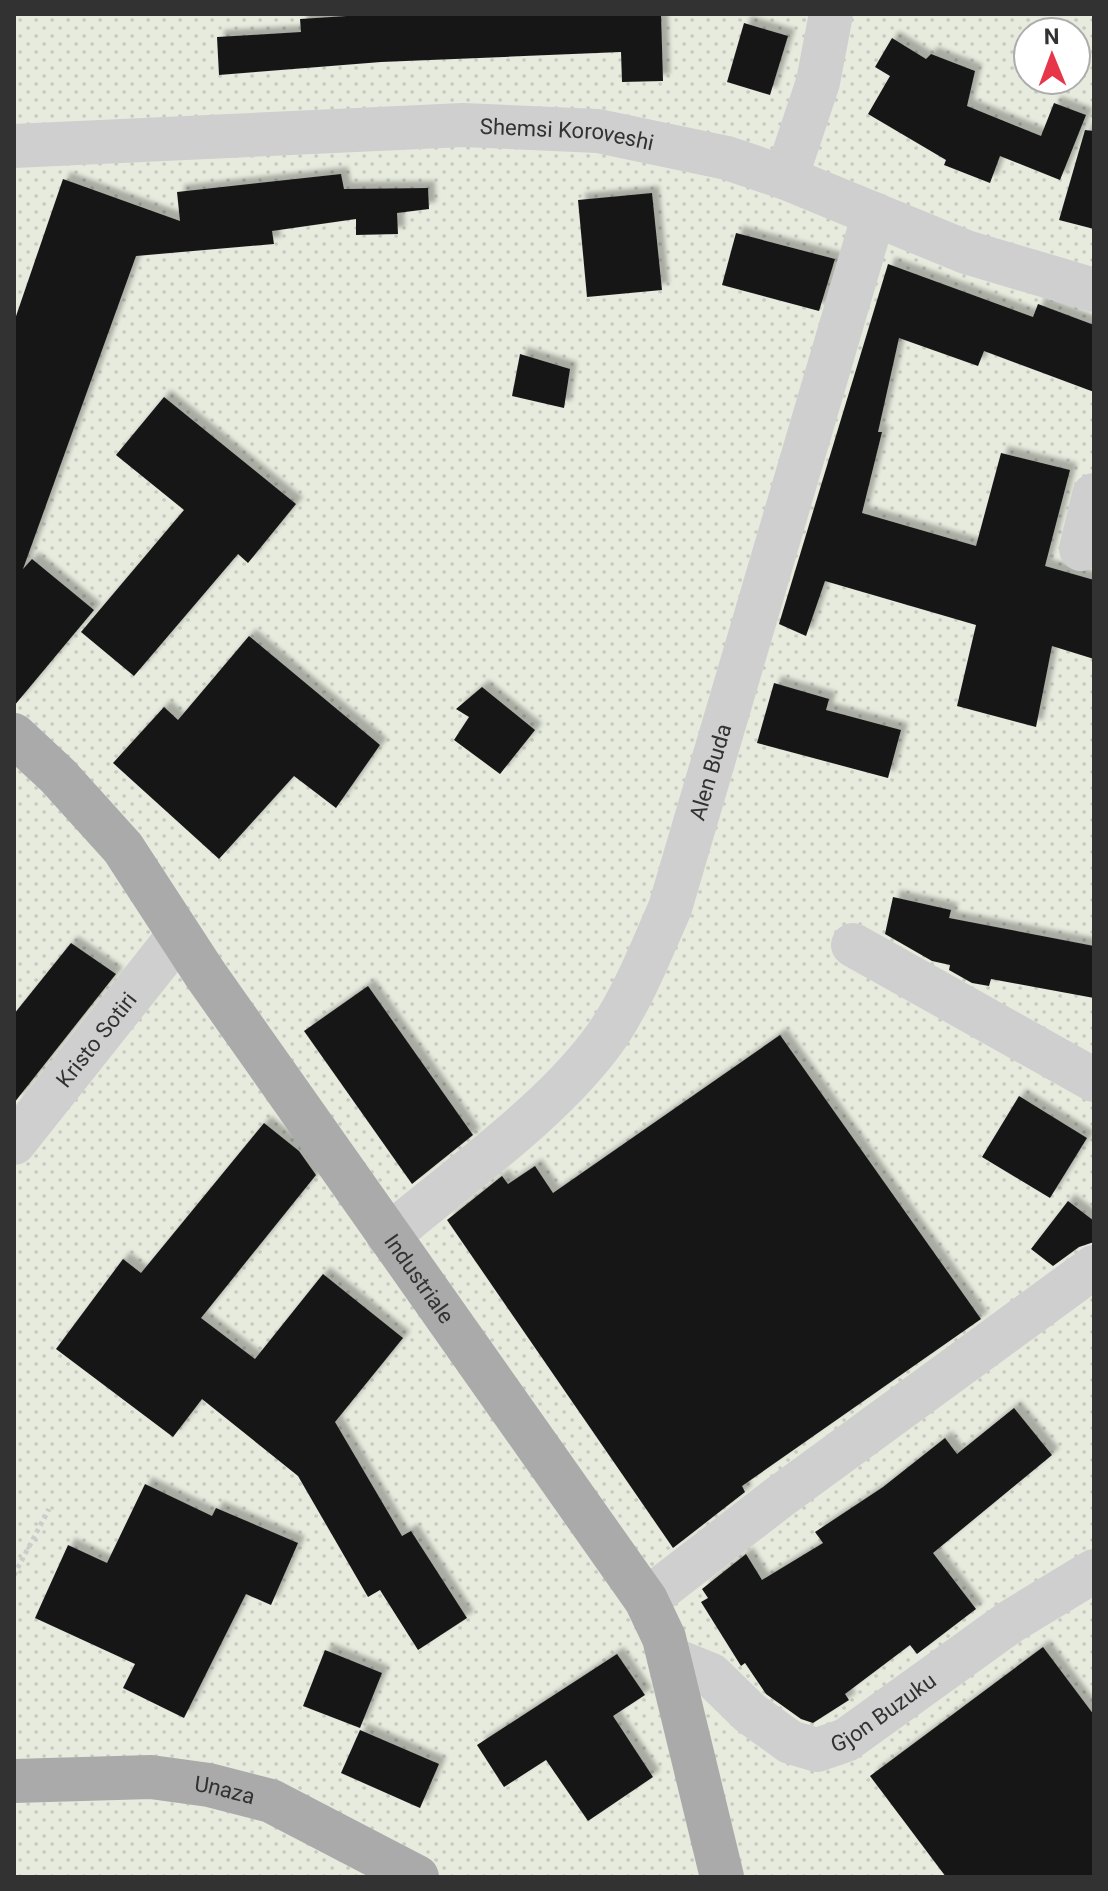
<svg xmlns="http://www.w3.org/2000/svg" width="1108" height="1891" viewBox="0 0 1108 1891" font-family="Roboto,sans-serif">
<defs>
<pattern id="green-dots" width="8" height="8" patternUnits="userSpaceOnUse" patternTransform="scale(2)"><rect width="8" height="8" fill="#e6ebde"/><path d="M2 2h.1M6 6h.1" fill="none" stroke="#c6cabf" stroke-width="1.8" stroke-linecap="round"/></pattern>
<filter id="shadow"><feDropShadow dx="7" dy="-7" stdDeviation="2" flood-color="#0004"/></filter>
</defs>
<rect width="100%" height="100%" fill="#fff"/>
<!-- green -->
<path fill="url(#green-dots)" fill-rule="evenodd" d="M14,14H1094V1877H14ZM1028,32H1076V80H1028Z"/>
<!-- building -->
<g fill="#191919" filter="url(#shadow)">
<path d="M378,14H661L663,81L622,82L621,52L381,62L219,75L217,37L301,32L300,19Z"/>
<path d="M744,23L788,36L770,95L727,82Z"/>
<path d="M892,38L926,59L931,54L975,71L967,106L1041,136L1054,103L1086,115L1060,180L1000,156L990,183L944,165L946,160L868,114L890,76L875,67Z"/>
<path d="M1085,130L1094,131V229L1059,220Z"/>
<path d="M341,174L344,189L428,188L429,209L397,213L398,234L356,235V219L272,231L274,244L136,256L23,569L32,559L94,610L14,706V322L63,179L180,221L177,192Z"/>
<path d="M652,193L662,290L587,297L578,200Z"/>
<path d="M736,233L835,259L819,311L722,285Z"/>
<path d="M888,264L1033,317L1038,304L1094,325V392L984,351L978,366L899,338L878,432H882L862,513L976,546L1001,453L1070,470L1045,566L1094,580V659L1052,646L1036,727L957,706L976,625L825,581L806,636L779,624Z"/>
<path d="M520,354L570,369L564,408L512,396Z"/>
<path d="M164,397L296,504L248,563L238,554L134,676L81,632L184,510L116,455Z"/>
<path d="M249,636L380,745L336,808L294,776L219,859L113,763L164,707L178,720Z"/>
<path d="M774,683L829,699L826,710L901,730L888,778L757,743Z"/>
<path d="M482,687L535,730L500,774L454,740L469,717L456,709Z"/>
<path d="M893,897L951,910L949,918L1094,946V998L991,979L989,986L972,983L949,970L950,965L932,961L885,934Z"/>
<path d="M71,943L116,974L14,1103V1014Z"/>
<path d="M368,986L473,1135L412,1184L304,1031Z"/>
<path d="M780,1035L981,1319L742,1486L745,1492L673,1548L447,1220L502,1176L508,1184L535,1166L553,1193Z"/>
<path d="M1019,1096L1087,1138L1050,1198L982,1157Z"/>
<path d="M264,1123L299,1151L316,1175L201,1318L255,1359L323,1274L403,1338L335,1422L402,1536L411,1531L467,1618L418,1650L380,1590L368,1597L298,1476L202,1399L173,1437L56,1349L123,1259L141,1273Z"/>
<path d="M1068,1201L1094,1221V1242L1079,1247L1053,1266L1031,1249Z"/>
<path d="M1014,1408L1052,1455L933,1553L976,1609L917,1654L910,1645L845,1694L849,1700L813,1723L801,1719L766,1694L745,1663L741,1666L701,1602L708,1598L702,1589L746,1554L762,1580L823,1543L815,1532L883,1487L945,1438L957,1454Z"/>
<path d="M145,1484L212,1516L216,1508L298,1543L271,1605L246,1594L184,1718L123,1688L135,1664L35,1618L68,1545L107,1563Z"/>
<path d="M1043,1647L1094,1715V1877H946L870,1776Z"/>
<path d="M325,1650L382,1673L360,1728L303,1706Z"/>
<path d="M617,1654L645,1695L613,1716L653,1777L588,1821L546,1760L504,1787L477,1745Z"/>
<path d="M360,1730L439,1764L420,1808L341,1773Z"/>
</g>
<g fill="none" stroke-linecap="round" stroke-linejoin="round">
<!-- path -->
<path stroke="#ccc" stroke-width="5" stroke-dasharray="4 4" stroke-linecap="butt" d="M14,1575L49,1509"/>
<!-- minor -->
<g stroke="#cfcfcf" stroke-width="44">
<path id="s1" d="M14,146L463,125L598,131L727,158L786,178L966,252L1094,290"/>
<path d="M786,178L818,82L831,14"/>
<path d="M1081,549L1094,495"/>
<path d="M853,945L1094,1080"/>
<path id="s2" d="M14,1143L179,935"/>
<path id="s3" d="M388,1236C458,1177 557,1108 608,1034C634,995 651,951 670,908L874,214"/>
<path d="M646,1600L778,1498L1094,1267"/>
<path id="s4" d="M669,1658L711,1675L750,1713L790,1742L817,1750L846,1740L1010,1622L1094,1571"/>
</g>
<!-- major -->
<g stroke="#aaa" stroke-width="44">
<path id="s5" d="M14,735L58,776L123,848L205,974L646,1600L664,1638L722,1877"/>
<path id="s6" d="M14,1781L151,1777L209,1785L271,1801L417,1877"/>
</g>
</g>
<g text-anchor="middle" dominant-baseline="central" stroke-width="8" stroke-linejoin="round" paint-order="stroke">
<!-- street labels -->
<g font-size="22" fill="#323232" stroke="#fff">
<text stroke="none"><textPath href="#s1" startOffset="554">Shemsi Koroveshi</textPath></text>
<text stroke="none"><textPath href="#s3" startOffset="582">Alen Buda</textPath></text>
<text stroke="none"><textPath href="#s2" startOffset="132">Kristo Sotiri</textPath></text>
<text stroke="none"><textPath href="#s5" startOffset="680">Industriale</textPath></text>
<text stroke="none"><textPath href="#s4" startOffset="254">Gjon Buzuku</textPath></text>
<text stroke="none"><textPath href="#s6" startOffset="212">Unaza</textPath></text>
</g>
</g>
<!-- border -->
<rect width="1108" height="1891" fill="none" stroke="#323232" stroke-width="32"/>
<!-- north arrow -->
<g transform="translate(1052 56) rotate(359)"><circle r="38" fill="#ffffff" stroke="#adadad" stroke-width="2"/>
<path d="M0-6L14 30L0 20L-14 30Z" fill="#e7364a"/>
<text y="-12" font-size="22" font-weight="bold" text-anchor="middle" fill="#323232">N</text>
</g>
</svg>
